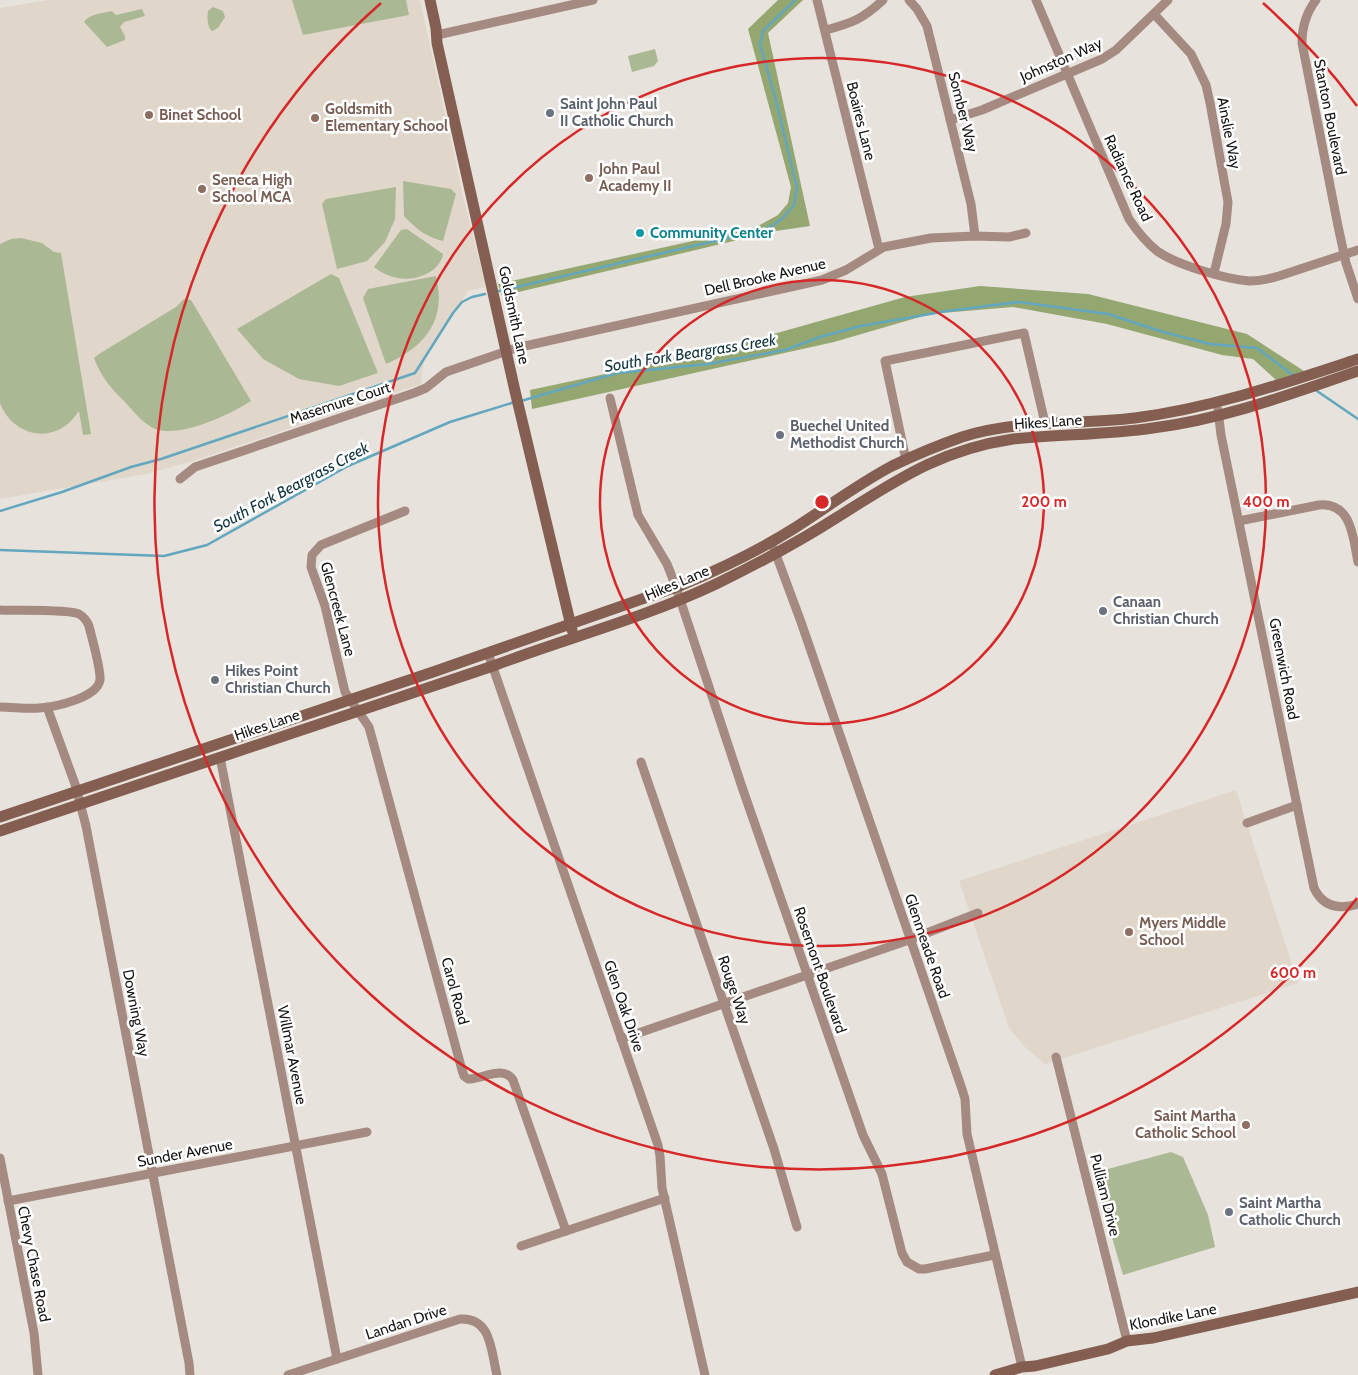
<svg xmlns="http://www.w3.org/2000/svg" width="1358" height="1375" viewBox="0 0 1358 1375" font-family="Cabin,sans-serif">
<rect width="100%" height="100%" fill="#e7e2dc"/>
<!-- built -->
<g fill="#e0d7ca">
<path d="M48,0H420L464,200L486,287L468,291L424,359L421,384L193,461L146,474L0,499V8Z"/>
<path d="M1236,790L1298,983L1045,1064L1025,1047L1009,1028L959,881Z"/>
</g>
<!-- green -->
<g fill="#abb894">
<path d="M292,0H406L409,15L303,35Z"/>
<path d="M213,7L223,11L225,17L218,28L212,31C207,27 207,17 208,11Z"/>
<path d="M142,9L145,16L124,22L120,27L125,36V40L107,47L84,22C89,14 103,13 112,11L116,15Z"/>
<path d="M655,49L658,61L654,66L632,72L628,56Z"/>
<path d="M403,181L451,189L456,194L443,241C426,237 416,229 404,216Z"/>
<path d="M396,187L395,219L385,242L367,261L337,269L322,204L326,199Z"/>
<path d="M407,229L443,254C442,261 438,265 433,270C415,283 391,281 374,267L401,230Z"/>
<path d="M21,238L42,243L54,252L61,253L91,434L83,435L79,411C75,416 71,422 65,426C41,443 10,430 0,403V244L11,239Z"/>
<path d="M331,274L339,278L378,373L339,386L299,379L263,359L237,329Z"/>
<path d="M436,276C447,320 425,347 386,364L363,298L368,289Z"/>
<path d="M184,299L191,300L251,401C231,414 177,440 153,428C142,422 133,411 125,402C112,390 100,375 94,358L99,354L176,307Z"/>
<path d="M1171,1152L1183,1157L1208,1215L1215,1247L1123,1275L1093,1173Z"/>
</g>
<!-- forest -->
<g fill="#94a770">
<path d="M778,0H803L768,33L810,226L776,231L502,296L498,284L756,227L778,215L788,203L791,187L748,29Z"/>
<path d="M980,286L1088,294L1247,334L1304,371L1276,380L1253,359L1222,355L1107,324L1013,307L930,314L834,342L532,409L530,390L713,351L905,297Z"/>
</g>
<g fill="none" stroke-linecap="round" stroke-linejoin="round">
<!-- stream -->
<g stroke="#62a7bf" stroke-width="2.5">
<path d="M499,291L758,231L770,227L783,218L794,205L797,188L775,97L760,44L763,31L795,0"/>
<path d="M1314,389L1358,419"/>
<path d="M521,401L617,373L708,364L785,350L820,337L861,326L947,311L1019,302L1108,314L1163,332L1210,344L1257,348L1294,376"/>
<path d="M0,511L62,492L131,467L161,459L415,373L453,313L462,302L472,297L485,294"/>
<path d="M0,550L164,556L207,545L348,466L450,422L515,402"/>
</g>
<!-- street -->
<g stroke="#a48a80" stroke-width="9">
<path d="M817,0L879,249"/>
<path d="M909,0L917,9L927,26L971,204L975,236"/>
<path d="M1036,0L1129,219C1137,231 1146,242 1157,251C1177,265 1225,279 1249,281C1259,281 1269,279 1279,276L1358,250"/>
<path d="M1316,0C1306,13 1302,27 1302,43L1338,226L1346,263L1358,299"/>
<path d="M1154,14L1191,54L1206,85L1210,103L1228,202L1226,224L1214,273"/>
<path d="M826,30C852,23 863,19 883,0"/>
<path d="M437,35L593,0"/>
<path d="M950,120L982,110L1102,59L1116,50L1168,0"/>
<path d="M610,398L638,515L667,564L676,587L742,787L863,1135L882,1174L902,1253L907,1262L919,1269H925L994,1255"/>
<path d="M1218,410L1221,435L1314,888C1323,907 1339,910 1358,904"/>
<path d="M906,460L885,361L1024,333L1045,423"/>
<path d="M180,479L195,467L414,393L426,388L446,372L516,348L822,280L846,270L884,247L931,238L975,236L1009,237L1026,233"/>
<path d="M405,511L321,545L312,555L311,567L325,606L345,692L369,727L462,1070L464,1076L468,1079C483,1079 503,1065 513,1080L566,1231"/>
<path d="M1239,521L1319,505C1352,502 1353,538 1358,562"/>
<path d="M774,549L801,622L962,1089L965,1099L967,1134L1022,1367"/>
<path d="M0,610C16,611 68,609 79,614C84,617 87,621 89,626C92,639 101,669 100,680C97,698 55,707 39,708C26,709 13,707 0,707"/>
<path d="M488,653L658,1145L660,1156L662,1188L705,1375"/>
<path d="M47,707L75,784L86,826L189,1363L190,1375"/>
<path d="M220,757L337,1359"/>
<path d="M641,762L774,1149L797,1227"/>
<path d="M1247,823L1297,805"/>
<path d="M621,1039L909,940L978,913"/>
<path d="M1056,1057L1127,1341"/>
<path d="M0,1158L34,1333L38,1375"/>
<path d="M8,1201L367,1132"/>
<path d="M521,1246L665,1198"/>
<path d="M288,1375L460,1319C492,1317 491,1352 497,1375"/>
</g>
<!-- secondary -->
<g stroke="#845f51" stroke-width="11">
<path d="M430,0L436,28L437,43L515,391L572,630"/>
<path d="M0,817L433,672L682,585C720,569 758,551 793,529C826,508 858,484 892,466C915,455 939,445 962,437C1019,419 1077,425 1135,418C1212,408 1285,383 1358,359"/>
<path d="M0,831L493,666C567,638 644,618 716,584C757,564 797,543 836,518C897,480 939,450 1013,439C1060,434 1107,435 1153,428C1224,419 1291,394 1358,371"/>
<path d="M995,1375L1022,1367L1035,1366L1108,1349L1127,1341L1153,1338L1358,1292"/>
</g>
</g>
<!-- distance rings -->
<g fill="none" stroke="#d62828" stroke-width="2.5">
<circle cx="822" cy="502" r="222"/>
<circle cx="822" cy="502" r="444"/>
<path d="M1357 898A666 666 0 1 1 381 3M1263 3A666 666 0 0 1 1357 106"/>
</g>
<!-- markers -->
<g fill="#6b7280" stroke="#fff" stroke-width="2">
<circle cx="550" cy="113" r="5"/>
<circle cx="780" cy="435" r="5"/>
<circle cx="1103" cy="611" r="5"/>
<circle cx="215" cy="680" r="5"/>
<circle cx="1229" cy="1212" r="5"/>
</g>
<g fill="#8d6e63" stroke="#fff" stroke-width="2">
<circle cx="149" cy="115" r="5"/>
<circle cx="315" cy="118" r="5"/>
<circle cx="589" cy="178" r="5"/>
<circle cx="202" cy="189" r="5"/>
<circle cx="1129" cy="932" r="5"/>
<circle cx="1246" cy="1125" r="5"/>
</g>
<circle fill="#0f9aa8" stroke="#fff" stroke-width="2" cx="640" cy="233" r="5"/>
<g text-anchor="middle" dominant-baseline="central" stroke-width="5" stroke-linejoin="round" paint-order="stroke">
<!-- street labels -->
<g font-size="15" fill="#171614" stroke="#fff">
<text transform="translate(1061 60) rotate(-24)">Johnston Way</text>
<text transform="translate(963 112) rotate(76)">Somber Way</text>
<text transform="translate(1330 117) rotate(79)">Stanton Boulevard</text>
<text transform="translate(861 121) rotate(76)">Boaires Lane</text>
<text transform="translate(1229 133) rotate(79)">Ainslie Way</text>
<text transform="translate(1128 178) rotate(65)">Radiance Road</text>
<text transform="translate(765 277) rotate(-13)">Dell Brooke Avenue</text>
<text transform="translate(514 315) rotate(78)">Goldsmith Lane</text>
<text transform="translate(340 403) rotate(-18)">Masemure Court</text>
<text transform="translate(1048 422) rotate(-4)">Hikes Lane</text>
<text transform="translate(677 583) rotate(-23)">Hikes Lane</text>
<text transform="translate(338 609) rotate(75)">Glencreek Lane</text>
<text transform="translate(1284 669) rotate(79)">Greenwich Road</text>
<text transform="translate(267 725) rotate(-19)">Hikes Lane</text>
<text transform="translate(927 946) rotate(71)">Glenmeade Road</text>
<text transform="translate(820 970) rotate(71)">Rosemont Boulevard</text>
<text transform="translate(734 990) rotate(71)">Rouge Way</text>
<text transform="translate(455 991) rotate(75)">Carol Road</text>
<text transform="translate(624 1006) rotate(71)">Glen Oak Drive</text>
<text transform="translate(136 1013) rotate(79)">Downing Way</text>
<text transform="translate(292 1055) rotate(79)">Willmar Avenue</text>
<text transform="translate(185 1153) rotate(-11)">Sunder Avenue</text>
<text transform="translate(1105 1195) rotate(76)">Pulliam Drive</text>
<text transform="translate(34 1264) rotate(79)">Chevy Chase Road</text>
<text transform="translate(1173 1317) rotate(-11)">Klondike Lane</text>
<text transform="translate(406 1322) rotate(-18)">Landan Drive</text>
</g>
<!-- worship labels -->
<g font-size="15" font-weight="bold" fill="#5b616d" stroke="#fff" text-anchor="start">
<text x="560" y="104">Saint John Paul<tspan x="560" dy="17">II Catholic Church</tspan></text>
<text x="790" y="426">Buechel United<tspan x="790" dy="17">Methodist Church</tspan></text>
<text x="1113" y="602">Canaan<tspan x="1113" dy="17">Christian Church</tspan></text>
<text x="225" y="671">Hikes Point<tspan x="225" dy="17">Christian Church</tspan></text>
<text x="1239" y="1203">Saint Martha<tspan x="1239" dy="17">Catholic Church</tspan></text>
</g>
<!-- education labels -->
<g font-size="15" font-weight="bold" fill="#785e54" stroke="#fff" text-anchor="start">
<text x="325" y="109">Goldsmith<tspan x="325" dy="17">Elementary School</tspan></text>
<text x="159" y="115">Binet School</text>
<text x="599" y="169">John Paul<tspan x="599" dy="17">Academy II</tspan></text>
<text x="212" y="180">Seneca High<tspan x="212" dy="17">School MCA</tspan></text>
<text x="1139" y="923">Myers Middle<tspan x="1139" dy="17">School</tspan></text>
<text x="1236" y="1116" text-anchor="end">Saint Martha<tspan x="1236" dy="17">Catholic School</tspan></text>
</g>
<!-- culture labels -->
<g font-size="15" font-weight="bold" fill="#0d838f" stroke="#fff" text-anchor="start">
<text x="650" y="233">Community Center</text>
</g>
<!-- water labels -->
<g font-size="16" font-style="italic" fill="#153742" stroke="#fff">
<text transform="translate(690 353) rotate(-9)">South Fork Beargrass Creek</text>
<text transform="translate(291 487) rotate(-28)">South Fork Beargrass Creek</text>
</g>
</g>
<circle cx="822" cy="502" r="8" fill="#d62828" stroke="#fff" stroke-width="2.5"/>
<g font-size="15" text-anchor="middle" font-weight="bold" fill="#d62828" stroke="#fff" stroke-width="5" stroke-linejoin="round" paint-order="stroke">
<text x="1044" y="507">200 m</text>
<text x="1266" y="507">400 m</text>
<text x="1293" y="978">600 m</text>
</g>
</svg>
